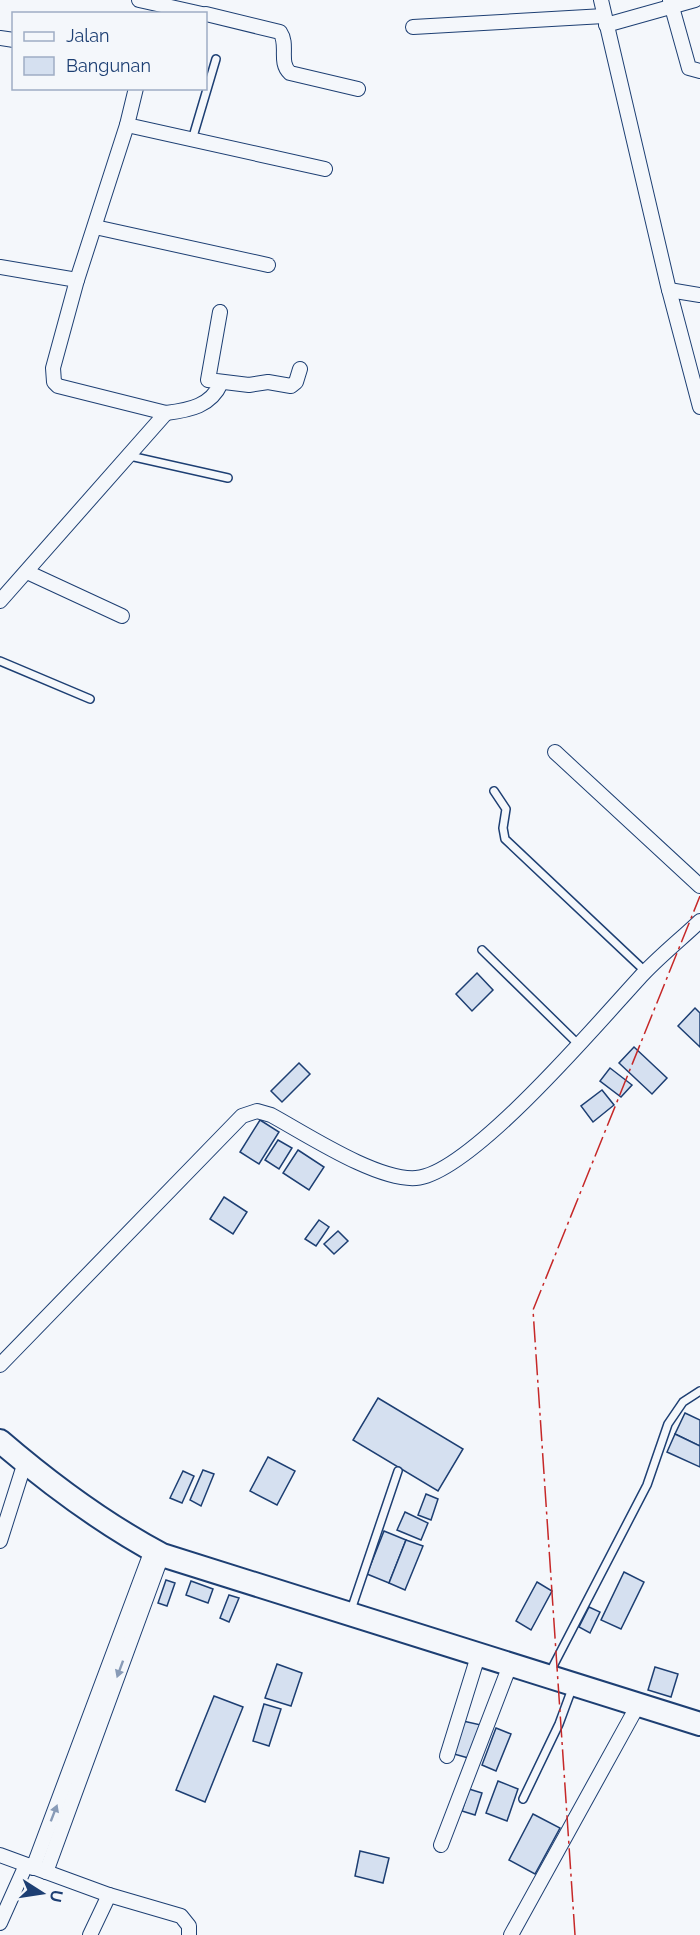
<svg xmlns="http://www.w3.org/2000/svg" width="700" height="1935" viewBox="0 0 700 1935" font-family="Raleway,sans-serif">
<rect width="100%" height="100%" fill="#f4f7fb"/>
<!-- building -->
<g fill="#d5e0f0" stroke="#1d3f73" stroke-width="1.5">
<path d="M477,973L493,990L472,1011L456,994Z"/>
<path d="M695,1008L700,1013V1047L678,1026Z"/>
<path d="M634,1047L667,1078L652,1094L619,1063Z"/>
<path d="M299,1063L310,1074L282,1102L271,1091Z"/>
<path d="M610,1068L632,1085L621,1097L600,1081Z"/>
<path d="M602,1090L614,1105L593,1122L581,1106Z"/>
<path d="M260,1120L279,1132L259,1164L240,1152Z"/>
<path d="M278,1140L292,1148L279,1169L265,1160Z"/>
<path d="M298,1150L324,1167L309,1190L283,1173Z"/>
<path d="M224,1197L247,1212L233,1234L210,1219Z"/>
<path d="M319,1220L329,1227L316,1246L305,1239Z"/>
<path d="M338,1231L348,1241L334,1254L324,1244Z"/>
<path d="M378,1398L463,1449L438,1491L353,1440Z"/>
<path d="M685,1413L700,1420V1446L675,1434Z"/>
<path d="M675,1434L700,1446V1467L667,1452Z"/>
<path d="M268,1457L295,1471L277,1505L250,1491Z"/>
<path d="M203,1470L214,1474L201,1506L190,1500Z"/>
<path d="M183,1471L194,1476L182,1503L170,1498Z"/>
<path d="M426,1494L438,1499L431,1520L418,1515Z"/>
<path d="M405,1512L428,1523L421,1540L397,1530Z"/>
<path d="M384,1531L406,1540L389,1583L367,1574Z"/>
<path d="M406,1540L423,1546L405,1590L389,1583Z"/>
<path d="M624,1572L644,1582L621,1629L601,1620Z"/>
<path d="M166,1580L175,1583L167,1606L158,1603Z"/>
<path d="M191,1581L213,1589L208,1603L186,1595Z"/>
<path d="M537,1582L552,1591L531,1630L516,1621Z"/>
<path d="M229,1595L239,1598L229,1622L220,1618Z"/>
<path d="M589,1607L600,1612L590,1633L579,1627Z"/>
<path d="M277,1664L302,1673L291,1706L265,1698Z"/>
<path d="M655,1667L678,1674L671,1697L648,1690Z"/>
<path d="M214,1696L243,1707L205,1802L176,1790Z"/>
<path d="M264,1704L281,1709L269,1746L253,1741Z"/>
<path d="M463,1721L481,1725L472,1759L454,1754Z"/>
<path d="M496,1728L511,1734L496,1771L482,1765Z"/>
<path d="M498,1781L518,1789L507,1821L486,1813Z"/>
<path d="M469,1789L482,1793L475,1815L462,1811Z"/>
<path d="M533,1814L560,1828L535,1874L509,1860Z"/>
<path d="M360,1851L389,1858L383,1883L355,1876Z"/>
</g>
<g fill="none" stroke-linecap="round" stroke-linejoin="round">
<defs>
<g id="service">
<path d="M192,140L216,59"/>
<path d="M130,456L228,478"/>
<path d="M0,661L90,699"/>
<path d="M494,791L506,809L503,828L505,839L646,972"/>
<path d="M482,950L578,1044"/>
<path d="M351,1610L398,1471"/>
<path d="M549,1674L647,1485L668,1424L683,1402L700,1391"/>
<path d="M523,1799L559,1724L573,1686"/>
</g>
<g id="minor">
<path d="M139,0L202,14"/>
<path d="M601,0L668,286L700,407"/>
<path d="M670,0L689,68L700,71"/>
<path d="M206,14L280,32C289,45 278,62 290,73L358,89"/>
<path d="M606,25L695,0"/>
<path d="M413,27L604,16"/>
<path d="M0,38L14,40"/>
<path d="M136,88L127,125L325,169"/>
<path d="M95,227L268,265"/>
<path d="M0,267L77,280L53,368L54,382L58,386L166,413C190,410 211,406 221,383"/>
<path d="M77,280L127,125"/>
<path d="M669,290L700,295"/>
<path d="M220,312L208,380L249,385L268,382L291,386L296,382L300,369"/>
<path d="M27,572L122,616"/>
<path d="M0,601L166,413"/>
<path d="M555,752L700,886"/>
<path d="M0,1365L242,1116L257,1111L271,1115C306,1134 377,1181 416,1178C471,1174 602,1018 643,974C661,955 681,939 700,921"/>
<path d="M0,1541L25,1462"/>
<path d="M447,1756L478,1656"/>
<path d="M441,1845L510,1665"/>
<path d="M0,1855L109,1895L181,1916L189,1926V1935"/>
<path d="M33,1868L152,1550"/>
<path d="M46,1872L162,1555"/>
<path d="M0,1923L26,1865"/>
<path d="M90,1935L109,1895"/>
<path d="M511,1935L638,1705"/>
</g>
<path id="trunk" d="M0,1441C50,1484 104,1524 162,1555L700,1724"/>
</defs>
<!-- service casing -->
<use href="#service" stroke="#1d3f73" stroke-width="10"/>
<!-- minor casing -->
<use href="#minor" stroke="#1d3f73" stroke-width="16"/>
<!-- trunk casing -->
<use href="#trunk" stroke="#1d3f73" stroke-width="26"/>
<!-- service -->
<use href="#service" stroke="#f4f7fb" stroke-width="7"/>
<!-- minor -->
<use href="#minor" stroke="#f4f7fb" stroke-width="14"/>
<!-- trunk -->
<use href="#trunk" stroke="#f4f7fb" stroke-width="22"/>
<!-- power -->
<path stroke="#c62828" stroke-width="1.5" stroke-dasharray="21 4.5 3 4.5" stroke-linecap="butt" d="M575,1935L533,1310L700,896"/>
</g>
<!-- one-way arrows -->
<defs><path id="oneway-solid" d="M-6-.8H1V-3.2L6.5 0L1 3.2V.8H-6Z" transform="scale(1.5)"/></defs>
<g fill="#889bb7">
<use href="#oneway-solid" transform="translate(120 1669) rotate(110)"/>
<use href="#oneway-solid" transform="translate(54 1813) rotate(-69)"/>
</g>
<!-- legend -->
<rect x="12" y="12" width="195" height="78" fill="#f4f7fb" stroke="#9eadc5" stroke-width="1.5"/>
<rect x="24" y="32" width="30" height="9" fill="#f4f7fb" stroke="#9eadc5" stroke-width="1.5"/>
<text x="66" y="42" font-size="18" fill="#1d3f73">Jalan</text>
<rect x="24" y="57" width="30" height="18" fill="#d5e0f0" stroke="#9eadc5" stroke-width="1.5"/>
<text x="66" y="72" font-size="18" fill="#1d3f73">Bangunan</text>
<!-- north arrow -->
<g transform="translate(42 1893) rotate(102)" stroke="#f4f7fb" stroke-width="4.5" paint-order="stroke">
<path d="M0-4.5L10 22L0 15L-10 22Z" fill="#1d3f73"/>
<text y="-9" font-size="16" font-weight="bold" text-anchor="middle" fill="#1d3f73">U</text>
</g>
</svg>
